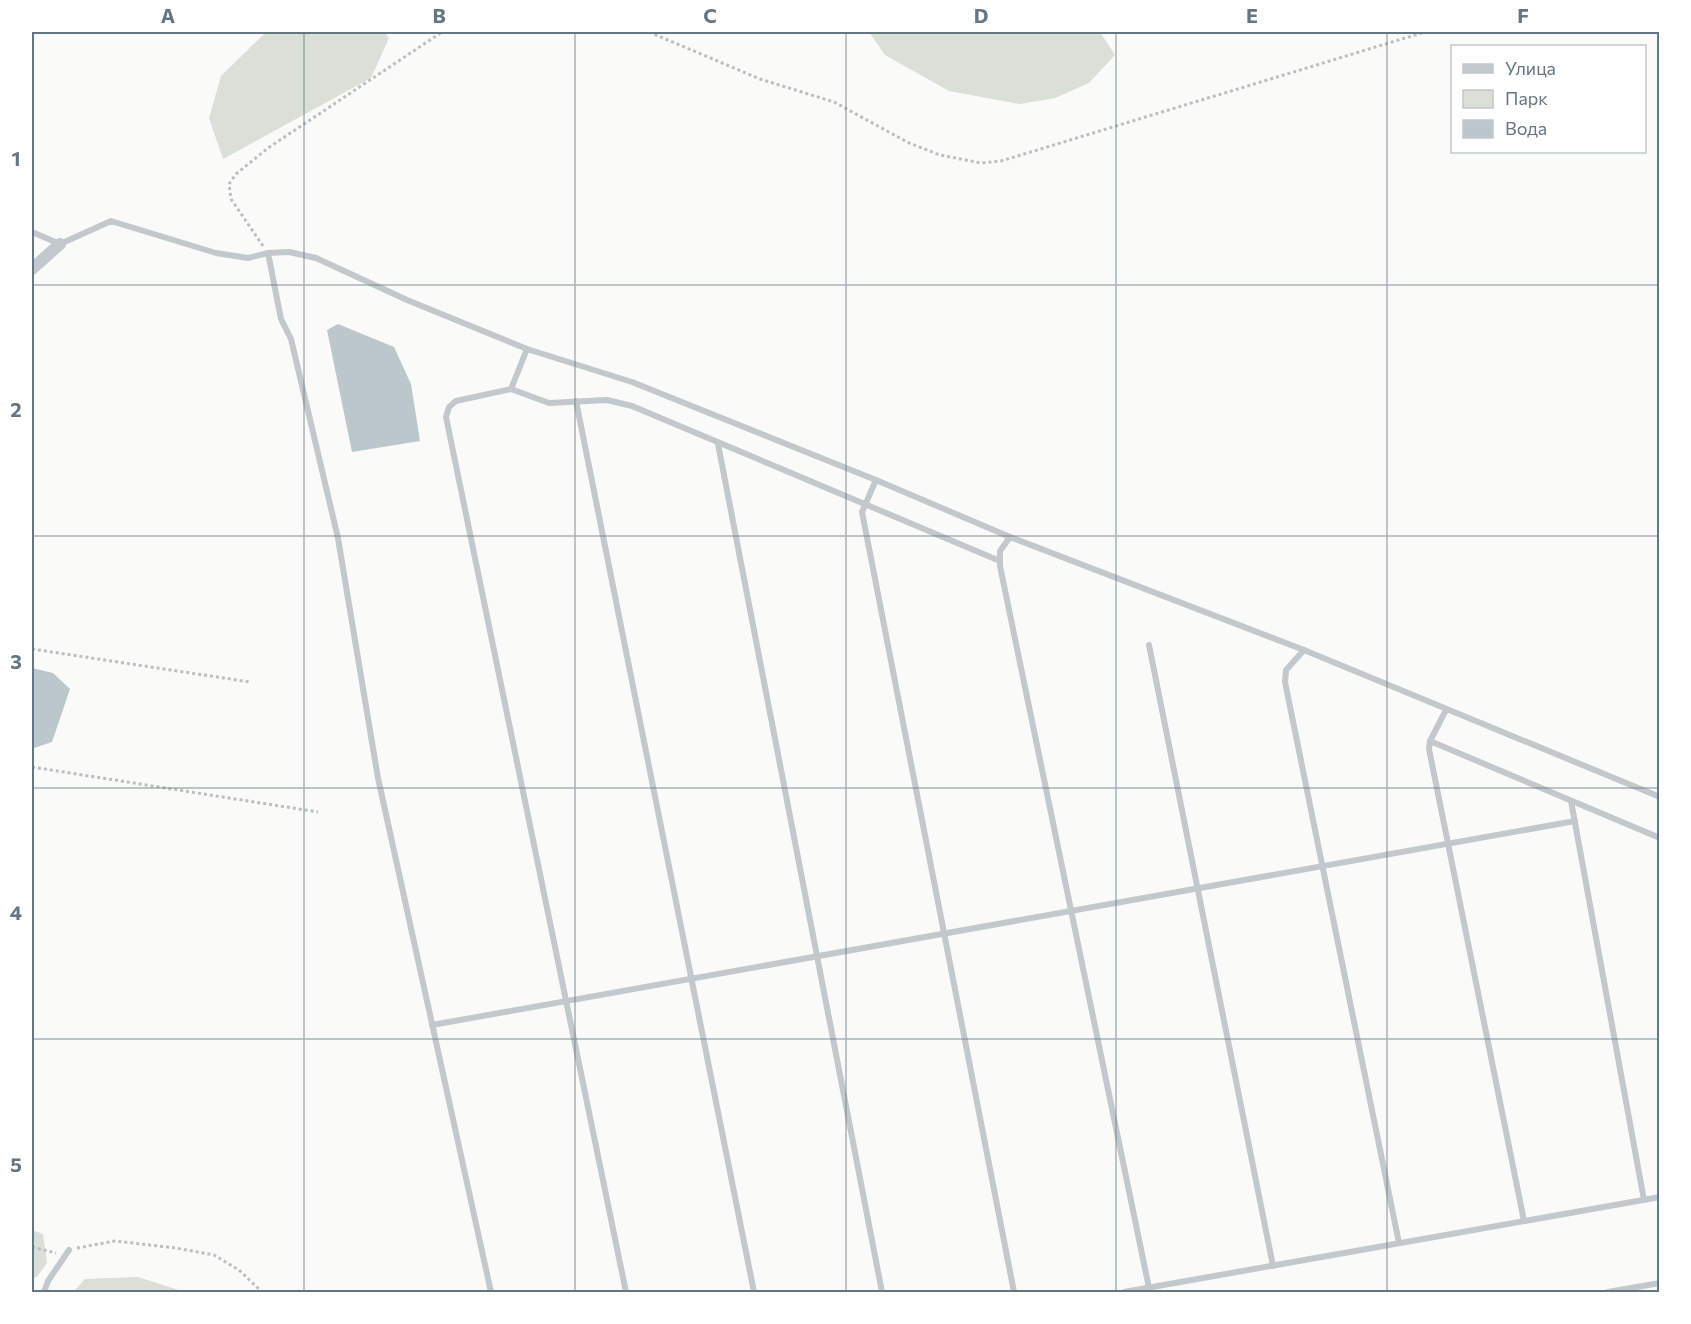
<svg xmlns="http://www.w3.org/2000/svg" width="1691" height="1324" viewBox="0 0 1691 1324" font-family="Commissioner,sans-serif">
<rect width="100%" height="100%" fill="#fafaf8"/>
<!-- green -->
<g fill="#dadfd7">
<path d="M266,32H384L389,38L371,78L223,159L209,118L221,76Z"/>
<path d="M869,32H1100L1115,55L1089,83L1055,98L1020,104L949,91L885,55Z"/>
<path d="M32,1230L43,1234L47,1263L37,1277L32,1278Z"/>
<path d="M138,1277L185,1292H73L85,1279Z"/>
</g>
<!-- water -->
<g fill="#bbc7cb">
<path d="M338,324L394,347L411,384L420,441L352,452L327,330Z"/>
<path d="M32,668L53,673L70,689L52,742L34,748H32Z"/>
</g>
<g fill="none" stroke-linecap="round" stroke-linejoin="round">
<!-- path -->
<g stroke="#bbbfc2" stroke-width="3" stroke-dasharray="3 3" stroke-linecap="butt">
<path d="M649,32L760,79L834,102L909,143L940,155L981,163L1001,161L1425,32"/>
<path d="M263,246L231,199L229,184L236,174L268,148L442,32"/>
<path d="M32,649L250,682"/>
<path d="M32,767L318,812"/>
<path d="M32,1247L56,1253"/>
<path d="M77,1248L115,1241L176,1248L214,1255L239,1270L262,1292"/>
</g>
<!-- service -->
<g stroke="#c3c8cc" stroke-width="6">
<path d="M32,232L60,244L111,221L216,253L248,258L268,253L289,252L316,258L407,300L527,349L632,382L876,480L1010,537L1304,650L1660,797"/>
<path d="M268,253L281,319L291,339L338,538L378,778L491,1292"/>
<path d="M511,389L527,349"/>
<path d="M576,401L754,1292"/>
<path d="M718,444L882,1292"/>
<path d="M876,480L862,512L1014,1292"/>
<path d="M1010,537L1000,551V566L1149,1288"/>
<path d="M1149,645L1273,1266"/>
<path d="M1304,650L1286,670L1285,682L1399,1243"/>
<path d="M1446,710L1430,741L1429,749L1524,1221"/>
<path d="M1430,741L1660,838"/>
<path d="M1571,801L1644,1200"/>
<path d="M432,1025L1575,821"/>
<path d="M44,1292L48,1281L69,1250"/>
<path d="M626,1292L446,417L449,407L456,401L511,389L549,403L607,400L632,406L1000,561"/>
<path d="M1124,1292L1660,1197"/>
<path d="M1608,1292L1660,1283"/>
</g>
<!-- minor -->
<path stroke="#c3c8cc" stroke-width="12" d="M32,269L60,244"/>
</g>
<!-- grid -->
<path fill="none" stroke="#657683" stroke-width="1.5" stroke-opacity="0.55" d="M304,32V1292M575,32V1292M846,32V1292M1116,32V1292M1387,32V1292M32,285H1660M32,536H1660M32,788H1660M32,1039H1660"/>
<!-- border -->
<rect width="1691" height="1324" fill="none" stroke="#ffffff" stroke-width="66"/>
<!-- legend -->
<rect x="1451" y="45" width="195" height="108" fill="#ffffff" stroke="#c1c8cd" stroke-width="1.5"/>
<rect x="1463" y="64" width="30" height="9" fill="#c3c8cc" stroke="#c1c8cd" stroke-width="1.5"/>
<text x="1505" y="75" font-size="18" fill="#657683">Улица</text>
<rect x="1463" y="90" width="30" height="18" fill="#dadfd7" stroke="#c1c8cd" stroke-width="1.5"/>
<text x="1505" y="105" font-size="18" fill="#657683">Парк</text>
<rect x="1463" y="120" width="30" height="18" fill="#bbc7cb" stroke="#c1c8cd" stroke-width="1.5"/>
<text x="1505" y="135" font-size="18" fill="#657683">Вода</text>
<rect x="33" y="33" width="1625" height="1258" fill="none" stroke="#657683" stroke-width="2"/>
<g font-size="20" text-anchor="middle" font-weight="bold" fill="#657683">
<text x="168" y="23">A</text>
<text x="439" y="23">B</text>
<text x="710" y="23">C</text>
<text x="981" y="23">D</text>
<text x="1252" y="23">E</text>
<text x="1523" y="23">F</text>
<text x="16" y="166">1</text>
<text x="16" y="417">2</text>
<text x="16" y="669">3</text>
<text x="16" y="920">4</text>
<text x="16" y="1172">5</text>
</g>
</svg>
